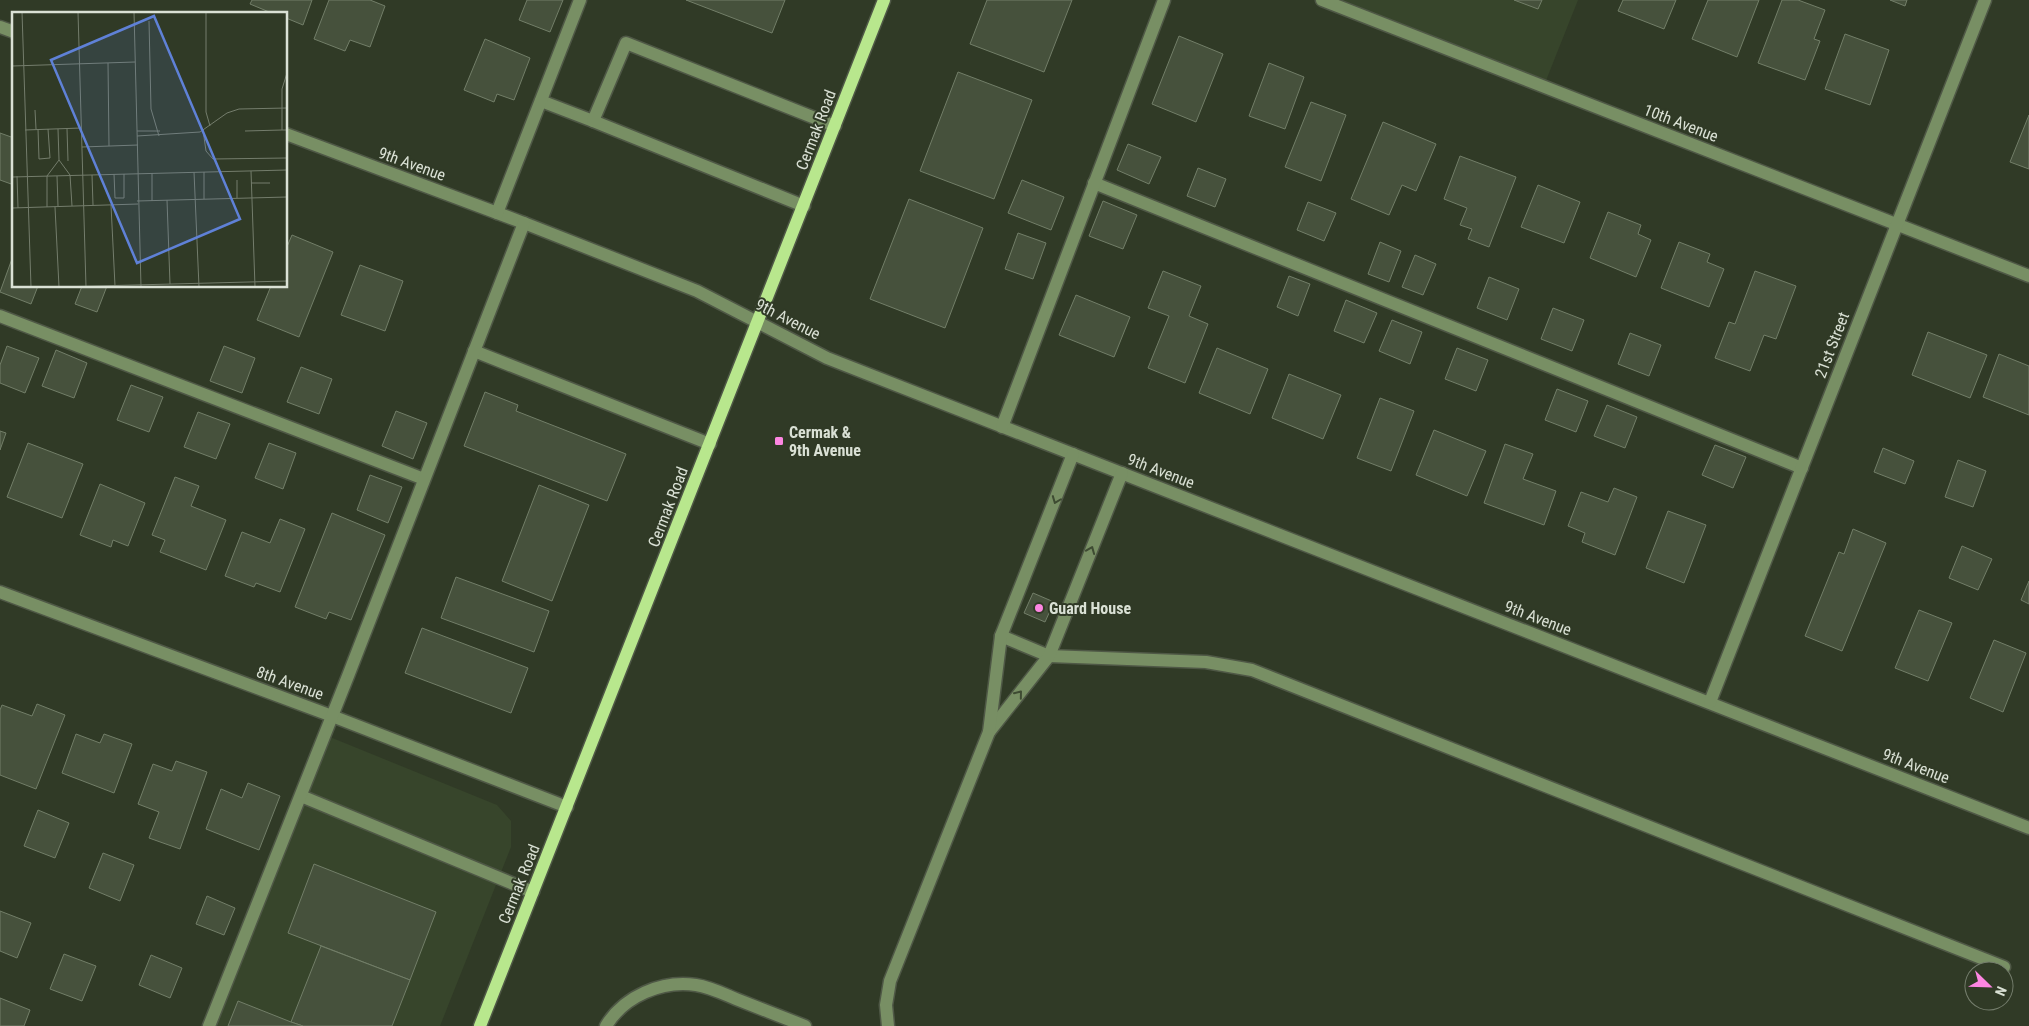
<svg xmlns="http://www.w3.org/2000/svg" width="2029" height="1026" viewBox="0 0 2029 1026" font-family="'Roboto Condensed',sans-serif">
<rect width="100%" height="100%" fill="#303a26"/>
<!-- built -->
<g fill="#37452b">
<path d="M1342,0H1578L1545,83Z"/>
<path d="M325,735L497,805L511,821V847L440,1026H208Z"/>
</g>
<!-- building -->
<g fill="#46513c" stroke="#727e68">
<path d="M252,0H312L303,25L286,18V14H274L250,4Z"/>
<path d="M329,0H370L385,6L370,47L350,40L345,51L314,39Z"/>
<path d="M527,0H563L550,32L519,20Z"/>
<path d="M686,0H785L772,33Z"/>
<path d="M987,0H1072L1044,72L970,44Z"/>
<path d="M1514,0H1542L1538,9Z"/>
<path d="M1623,0H1676L1664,29L1618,11Z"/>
<path d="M1708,0H1759L1737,57L1692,39Z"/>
<path d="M1782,0H1798L1825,10L1814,39L1820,41L1805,80L1758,63Z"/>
<path d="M1890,0H1907L1905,6Z"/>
<path d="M1845,34L1889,50L1870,105L1825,89Z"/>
<path d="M1179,36L1223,54L1196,122L1152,104Z"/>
<path d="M485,39L530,58L514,100L497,94L494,102L464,90Z"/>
<path d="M1269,63L1304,77L1285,129L1249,116Z"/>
<path d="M958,72L1032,100L994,199L920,171Z"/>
<path d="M1311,102L1346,115L1321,181L1285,167Z"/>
<path d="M2029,115V169L2010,162Z"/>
<path d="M1383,122L1436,144L1416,191L1402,185L1389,215L1351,199Z"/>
<path d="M0,133L14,138V185L0,180Z"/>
<path d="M1128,144L1161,157L1149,184L1117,170Z"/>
<path d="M1460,156L1516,177L1489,247L1468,239L1472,229L1460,225L1467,208L1444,199Z"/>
<path d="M1198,168L1226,179L1215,207L1187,196Z"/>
<path d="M1022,180L1064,197L1051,230L1008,213Z"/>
<path d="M1538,185L1580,202L1564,243L1521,227Z"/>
<path d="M909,199L983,228L945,328L870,299Z"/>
<path d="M1103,201L1137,215L1123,249L1089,236Z"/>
<path d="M1308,202L1336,213L1324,241L1297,230Z"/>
<path d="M1608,212L1641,225L1638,234L1651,240L1636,277L1590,258Z"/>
<path d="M1018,233L1046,243L1033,279L1005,269Z"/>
<path d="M292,235L333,252L299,337L257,320L271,286H286V249Z"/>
<path d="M1380,242L1401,251L1389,282L1368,274Z"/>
<path d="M1679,242L1710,254L1707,262L1724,269L1709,307L1661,288Z"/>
<path d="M1415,255L1436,264L1423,295L1402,287Z"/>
<path d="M13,256L14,286H38L31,304L0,292Z"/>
<path d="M360,265L403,281L385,331L341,315Z"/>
<path d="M1163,271L1201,286L1189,316L1208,324L1185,383L1148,368L1169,316L1148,308Z"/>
<path d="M1755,271L1796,286L1776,339L1764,335L1750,371L1715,358L1729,322L1735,324Z"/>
<path d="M1289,276L1310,284L1298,316L1277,307Z"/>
<path d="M1489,277L1519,289L1507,320L1477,308Z"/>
<path d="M82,286H107L97,312L75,304Z"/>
<path d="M1076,295L1130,317L1114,357L1059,335Z"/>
<path d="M1346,300L1377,313L1364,343L1334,331Z"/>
<path d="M1553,308L1584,320L1572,351L1541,339Z"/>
<path d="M1392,320L1422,332L1410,364L1379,351Z"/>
<path d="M1928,332L1987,355L1970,398L1912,375Z"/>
<path d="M1630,333L1661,345L1649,376L1618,364Z"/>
<path d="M7,346L39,358L25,393L0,383V365Z"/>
<path d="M224,346L255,358L242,393L210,381Z"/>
<path d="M1217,348L1268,369L1250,414L1199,393Z"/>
<path d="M1457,348L1488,360L1476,391L1445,379Z"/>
<path d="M56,350L87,363L74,398L42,386Z"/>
<path d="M1999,354L2029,366V415L1983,397Z"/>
<path d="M301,367L332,379L319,414L287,402Z"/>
<path d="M1289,374L1341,395L1323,439L1272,418Z"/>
<path d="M131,385L163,397L149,432L117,420Z"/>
<path d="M1557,389L1588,401L1576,432L1545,420Z"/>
<path d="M485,392L518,405L516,411L626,454L607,501L464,446Z"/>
<path d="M1380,398L1414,411L1391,471L1357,458Z"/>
<path d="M1607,405L1637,417L1625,448L1594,436Z"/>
<path d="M396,411L427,423L413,459L382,446Z"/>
<path d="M198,412L230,424L216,459L184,447Z"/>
<path d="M1434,430L1486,451L1467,496L1416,475Z"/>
<path d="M0,431L6,433L0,450Z"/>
<path d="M28,443L83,464L62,518L7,497Z"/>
<path d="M269,443L296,453L283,489L255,478Z"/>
<path d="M1505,444L1533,454L1523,479L1556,491L1544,525L1484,503Z"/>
<path d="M1715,445L1746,457L1733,488L1702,475Z"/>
<path d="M1883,448L1914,461L1905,484L1874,472Z"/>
<path d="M1958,460L1986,471L1973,507L1945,497Z"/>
<path d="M370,475L402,487L388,523L357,510Z"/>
<path d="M175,477L199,486L191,506L226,520L206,570L160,552L165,540L152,535Z"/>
<path d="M100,484L145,503L128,546L113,540L111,547L80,535Z"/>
<path d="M539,485L589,505L552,601L502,581Z"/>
<path d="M1614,488L1637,497L1615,555L1582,542L1585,533L1568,526L1581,492L1608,502Z"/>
<path d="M1668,511L1706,525L1684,583L1646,568Z"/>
<path d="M332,513L385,535L351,620L329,612L326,619L295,607Z"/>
<path d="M280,519L305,529L280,592L256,583L254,587L225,576L242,532L270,543Z"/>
<path d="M1853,529L1886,543L1842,651L1805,636L1839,552L1844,554Z"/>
<path d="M1962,546L1992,559L1978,590L1949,578Z"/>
<path d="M456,577L549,611L534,652L441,618Z"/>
<path d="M2029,581V604L2021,600Z"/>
<path d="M1033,593L1054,602L1045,622L1024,613Z"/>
<path d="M1919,610L1952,623L1928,681L1895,668Z"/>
<path d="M422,628L528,668L511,713L405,673Z"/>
<path d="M1994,640L2026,653L2003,712L1970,698Z"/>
<path d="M37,704L65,715L36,789L0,775V710L2,705L32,716Z"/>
<path d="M76,734L100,743L104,734L132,744L114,793L62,773Z"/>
<path d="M176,761L207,772L180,849L149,838L159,812L138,804L153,764L172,771Z"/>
<path d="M248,783L280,796L259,850L206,829L221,789L242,798Z"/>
<path d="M38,810L69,823L55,858L24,846Z"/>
<path d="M103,853L134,865L120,901L89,888Z"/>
<path d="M314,864L436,912L410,980L288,933Z"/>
<path d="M207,896L235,908L224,935L196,924Z"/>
<path d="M0,911L31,923L17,958L0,951Z"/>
<path d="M321,946L410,980L392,1026H303L291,1022Z"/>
<path d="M64,954L96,966L82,1001L50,989Z"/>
<path d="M151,955L182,968L170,998L139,985Z"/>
<path d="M0,998L30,1010L24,1026H0Z"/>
<path d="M238,1001L291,1022L303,1026H228Z"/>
</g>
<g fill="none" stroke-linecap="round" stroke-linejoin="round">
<defs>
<g id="minor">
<path d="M1322,0L2029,276"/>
<path d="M0,27L14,32"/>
<path d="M541,101L593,121"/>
<path d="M286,134L524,223L697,291L827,358L2029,828"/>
<path d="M1094,183L1802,468"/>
<path d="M804,206L593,121L626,43L835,126"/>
<path d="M497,213L580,0"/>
<path d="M0,316L424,479"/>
<path d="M474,351L710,444"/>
<path d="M1002,427L1164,0"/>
<path d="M0,592L332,716L567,807"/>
<path d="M1001,636L1049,656L1206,662L1252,670L2004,967"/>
<path d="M1710,702L1985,0"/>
<path d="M989,732L1049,656L1122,473"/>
<path d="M301,796L533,892"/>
<path d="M209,1026L348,676L524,223"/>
<path d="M606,1026C624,996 662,980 696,985C710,987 724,994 736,999C759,1008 782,1017 805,1026"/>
<path d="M888,1026L886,1005L890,981L989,732L1001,636L1073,454"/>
</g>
<path id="major" d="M480,1026L884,0"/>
</defs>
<!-- minor casing -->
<use href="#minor" stroke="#4f5846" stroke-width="15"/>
<!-- major casing -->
<use href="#major" stroke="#4f5846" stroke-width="15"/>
<!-- minor -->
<use href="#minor" stroke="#788f64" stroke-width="12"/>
<!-- major -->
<use href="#major" stroke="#b8e78d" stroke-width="12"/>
</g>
<!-- one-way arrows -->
<defs><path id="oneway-chevron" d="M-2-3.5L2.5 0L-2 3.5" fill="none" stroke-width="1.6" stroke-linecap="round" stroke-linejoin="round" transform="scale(1.25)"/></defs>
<g stroke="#3e4b32">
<use href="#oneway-chevron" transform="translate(1056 500) rotate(111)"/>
<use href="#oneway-chevron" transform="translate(1091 550) rotate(-68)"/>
<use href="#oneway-chevron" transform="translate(1019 694) rotate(-51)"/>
</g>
<!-- markers -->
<g fill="#fd86e2" stroke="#303a26" stroke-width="2">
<rect x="774" y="436" width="10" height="10" rx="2.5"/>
<circle cx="1039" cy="608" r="5"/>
</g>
<g text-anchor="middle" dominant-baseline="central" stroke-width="4" stroke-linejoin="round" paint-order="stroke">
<!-- street labels -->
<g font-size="16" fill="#dae1d5" stroke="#303a26">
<text transform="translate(1681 123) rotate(21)">10th Avenue</text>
<text transform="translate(816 130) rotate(-69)">Cermak Road</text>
<text transform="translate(412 164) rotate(20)">9th Avenue</text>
<text transform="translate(788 319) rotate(27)">9th Avenue</text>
<text transform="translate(1832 345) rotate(-69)">21st Street</text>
<text transform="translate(1161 471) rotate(21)">9th Avenue</text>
<text transform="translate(668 507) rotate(-69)">Cermak Road</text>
<text transform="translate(1538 618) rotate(21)">9th Avenue</text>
<text transform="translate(290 683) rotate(20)">8th Avenue</text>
<text transform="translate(1916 766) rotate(21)">9th Avenue</text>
<text transform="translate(519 884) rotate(-68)">Cermak Road</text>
</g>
<!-- poi labels -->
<g font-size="16" font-weight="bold" fill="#dae1d5" stroke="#303a26" text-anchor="start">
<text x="789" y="432">Cermak &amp;<tspan x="789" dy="18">9th Avenue</tspan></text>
<text x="1049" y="608">Guard House</text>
</g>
</g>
<!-- overview -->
<g transform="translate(12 12)">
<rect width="275" height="275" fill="#303a26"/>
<path fill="none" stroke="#747d6c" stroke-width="1" d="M10,0L19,275M66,0L74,275M122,0L129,275M194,0V100L198,114M137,9L139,97L147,124M96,51L97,134M0,54L123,50M275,61L270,77V118H275M23,98L24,117M26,117L27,147L38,146L36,117M46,117L47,148L58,163L60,194M55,117L56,149M13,118L69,116M191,118L194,139L201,147L275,146M125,119H148M233,119L270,118M125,124L188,120L215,101L227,97L275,96M70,135L126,133M239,159L243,275M182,160L187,275M192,160V187M140,161V189M102,162L103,186H112V162M80,163L81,193M5,164L6,196M45,164L46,194M0,165L275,158M225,168V186M239,171H258M155,188L158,272M125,189L275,185M99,193L103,274M35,195V164L47,148M43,195L47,275M0,196L126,192M45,275L275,269"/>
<path fill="#5f81d7" fill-opacity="0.15" stroke="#5f81d7" stroke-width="2.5" d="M142,4L228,207L125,251L39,48Z"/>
<rect width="275" height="275" fill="none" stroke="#dae1d5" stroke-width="2.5"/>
</g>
<!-- north arrow -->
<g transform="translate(1989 986) rotate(113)"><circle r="24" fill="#303a26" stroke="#747d6c"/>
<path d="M0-4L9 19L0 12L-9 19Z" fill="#fd86e2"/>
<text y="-8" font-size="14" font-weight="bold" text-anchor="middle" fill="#dae1d5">N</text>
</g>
</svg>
